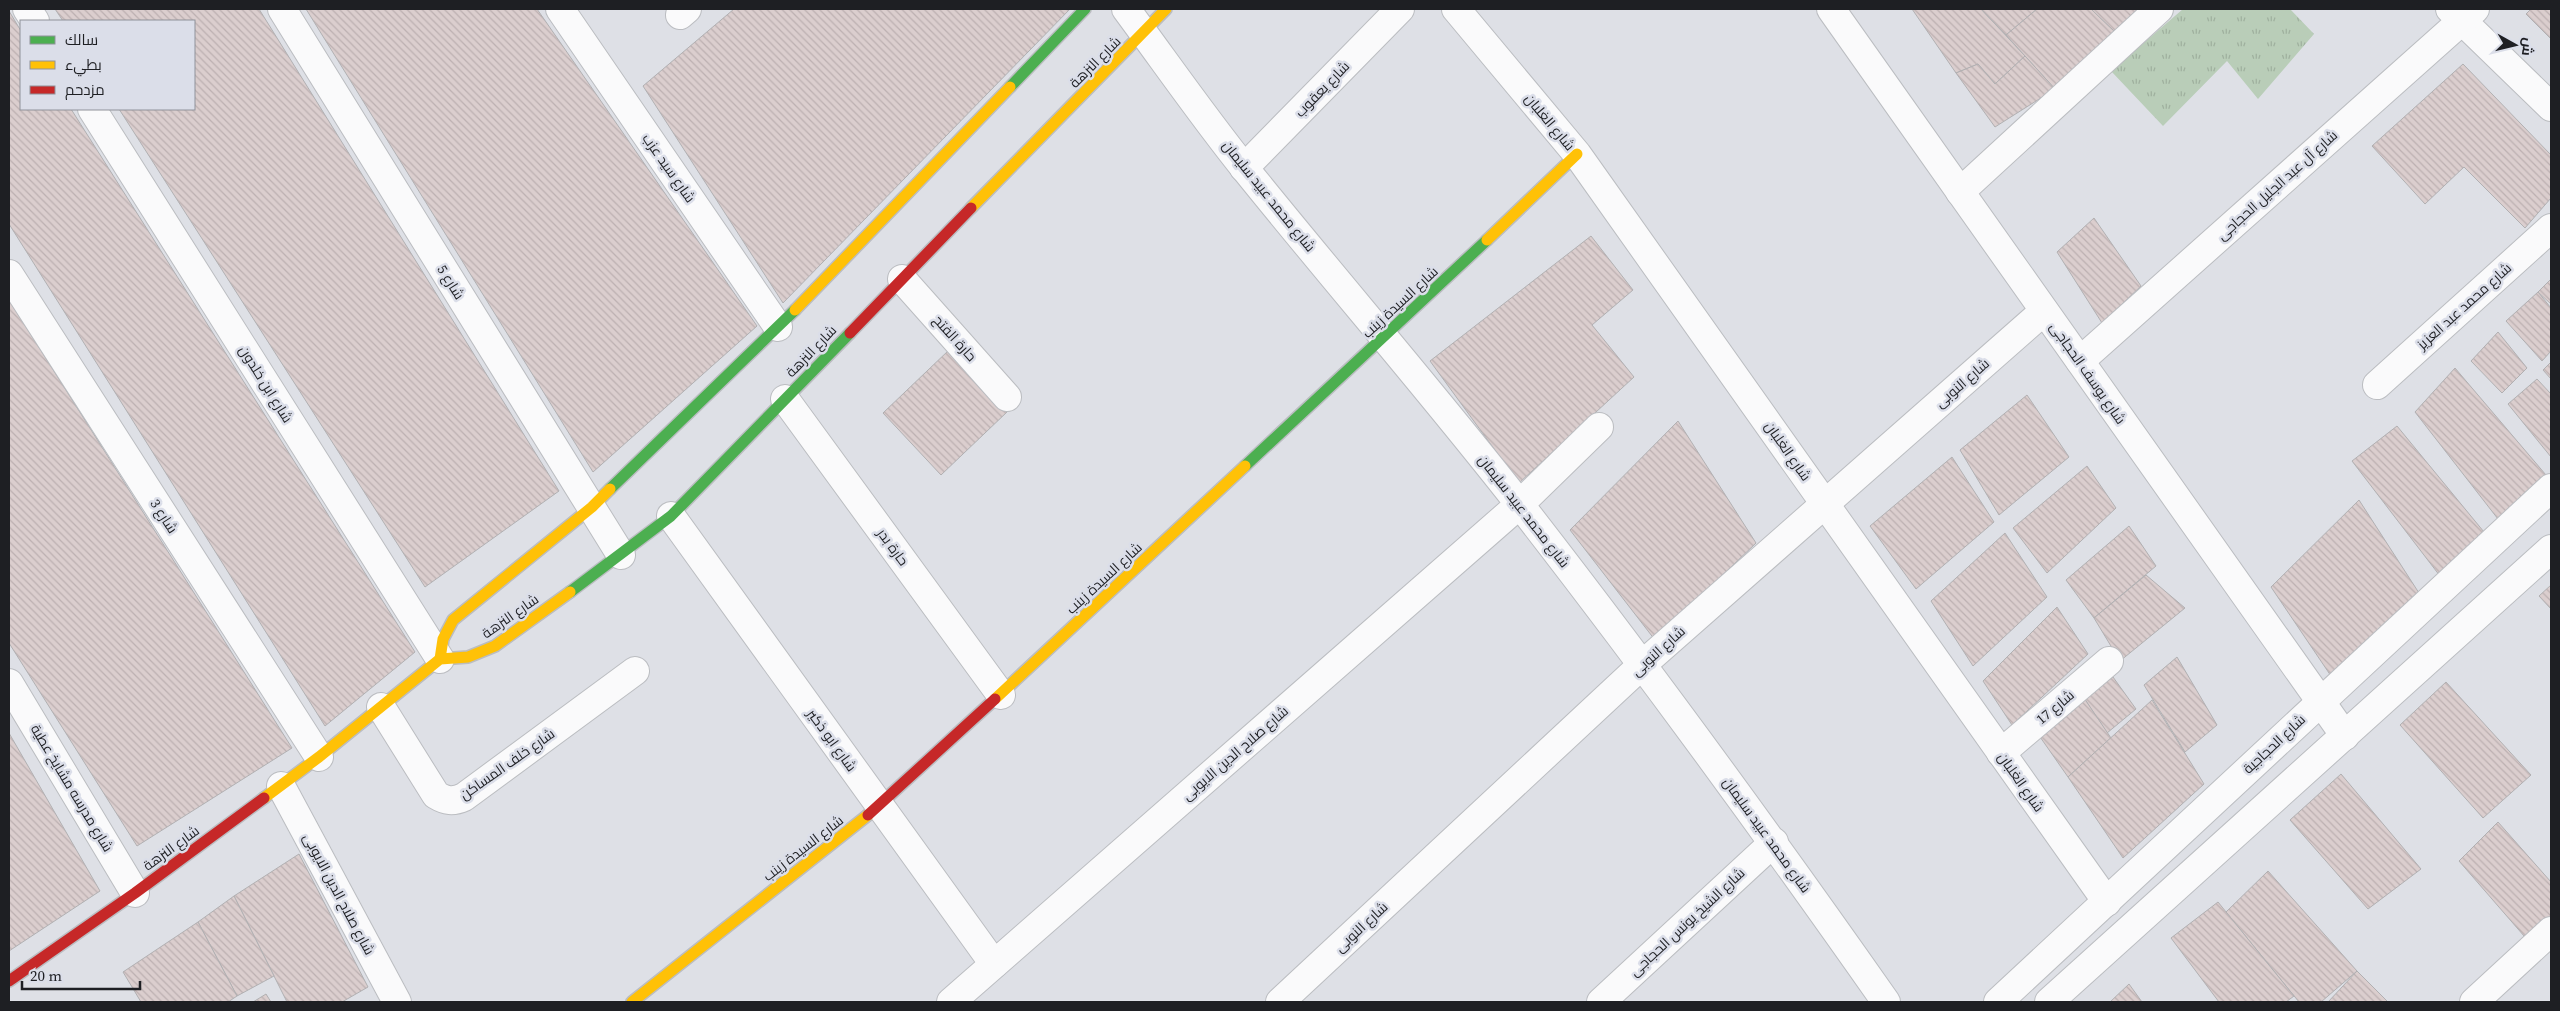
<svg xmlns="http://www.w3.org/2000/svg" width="2560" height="1011" viewBox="0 0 2560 1011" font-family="'Source Serif 4',Cairo,serif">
<defs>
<pattern id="park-tufts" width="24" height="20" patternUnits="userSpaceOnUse" patternTransform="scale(1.25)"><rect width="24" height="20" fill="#b9cdb8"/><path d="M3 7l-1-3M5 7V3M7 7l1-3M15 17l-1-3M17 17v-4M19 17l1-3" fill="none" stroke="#9fb09e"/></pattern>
<pattern id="building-back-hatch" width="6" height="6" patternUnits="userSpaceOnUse" patternTransform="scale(1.25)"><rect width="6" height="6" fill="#dbcece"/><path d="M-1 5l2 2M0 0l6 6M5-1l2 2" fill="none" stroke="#bcb0b1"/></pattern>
</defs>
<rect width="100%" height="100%" fill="#dee0e6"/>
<!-- park -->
<path fill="url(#park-tufts)" d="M2183,9H2290L2314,34L2258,99L2227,61L2163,126L2111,71Z"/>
<!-- building -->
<g fill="url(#building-back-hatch)" stroke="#b1b0b2">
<path d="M55,9H259L559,491L425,587L119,109H194V21H63Z"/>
<path d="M306,9H537L757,326L593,472Z"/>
<path d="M734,9H1070L783,303L643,86Z"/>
<path d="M1912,9H1981L2025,56L1995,84L1978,64L1956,73Z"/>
<path d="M1981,9H2037L2006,35Z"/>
<path d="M2037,9H2091L2114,31L2055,89L2006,35Z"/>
<path d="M2091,9H2138L2114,31Z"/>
<path d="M2531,9H2551V39L2526,14Z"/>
<path d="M9,11L21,31V109H71L415,652L325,726L9,224Z"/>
<path d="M2025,56L2055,89L1995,127L1956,73L1978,64L1995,84Z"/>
<path d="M2463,64L2551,155V198L2525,228L2464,167L2425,204L2372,146Z"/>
<path d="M2094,218L2141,286L2102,323L2057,252Z"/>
<path d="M1591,236L1633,290L1592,325L1634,377L1519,483L1430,361Z"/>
<path d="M2551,279V304L2538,292Z"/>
<path d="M2538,292L2551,308V351L2542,361L2506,321Z"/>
<path d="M9,300L292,748L137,846L9,643Z"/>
<path d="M2498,332L2527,368L2502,393L2471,361Z"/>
<path d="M949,350L1007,412L941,475L883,413Z"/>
<path d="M2551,362V379L2543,370Z"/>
<path d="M2455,368L2546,475L2498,519L2415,412Z"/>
<path d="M2537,379L2551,394V457L2508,404Z"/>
<path d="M2027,395L2069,457L1999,515L1960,450Z"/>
<path d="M1678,421L1756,543L1655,640L1570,530Z"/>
<path d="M2397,426L2484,532L2440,576L2352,461Z"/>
<path d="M1952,457L1994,522L1916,589L1870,526Z"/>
<path d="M2087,466L2116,508L2047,573L2013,528Z"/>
<path d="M2359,500L2419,593L2331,676L2271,587Z"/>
<path d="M2129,526L2156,566L2094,618L2066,580Z"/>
<path d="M2005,533L2047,597L1973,666L1931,601Z"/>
<path d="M2146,575L2185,608L2120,661L2094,618Z"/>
<path d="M2551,585V609L2539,596Z"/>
<path d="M2057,607L2088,654L2012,725L1983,681Z"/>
<path d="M2177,657L2217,725L2185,752L2144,685Z"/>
<path d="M2113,677L2136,709L2107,733L2084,698Z"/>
<path d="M2446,682L2531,775L2483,818L2400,725Z"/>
<path d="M2084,698L2111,738L2068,777L2038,734Z"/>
<path d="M2152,700L2204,784L2123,858L2068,777Z"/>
<path d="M9,733L100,891L9,951Z"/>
<path d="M2341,774L2421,869L2368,909L2290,820Z"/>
<path d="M2498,822L2551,882V926L2531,944L2459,861Z"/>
<path d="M299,854L368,987L342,1002H287L234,896Z"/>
<path d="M2268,871L2357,971L2321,1002H2299L2226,912Z"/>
<path d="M234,896L274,976L237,996L198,922Z"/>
<path d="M2218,902L2294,996L2286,1002H2219L2171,938Z"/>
<path d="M198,922L237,996L228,1002H141L123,972Z"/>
<path d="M2357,971L2388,1002H2328Z"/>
<path d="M2129,984L2142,1002H2110Z"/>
<path d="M266,994L271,1002H253Z"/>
</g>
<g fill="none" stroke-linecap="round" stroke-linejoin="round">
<defs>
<g id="street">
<path d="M27,9L35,21"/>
<path d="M282,9L621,555"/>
<path d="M560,9L778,327"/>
<path d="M1126,9C1166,63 1204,118 1246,170C1337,283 1432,392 1521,506C1647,668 1768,834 1886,1002"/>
<path d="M1456,9L1577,154L2107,902"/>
<path d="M1831,9L2345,736"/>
<path d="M2450,9L2551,107"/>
<path d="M680,15L687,9"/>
<path d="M92,109L440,659"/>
<path d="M1244,168L1400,9"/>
<path d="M1960,192L2159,9"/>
<path d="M9,274L319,757"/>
<path d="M902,279L1007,397"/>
<path d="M2080,361L2475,9"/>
<path d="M2377,385L2551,228"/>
<path d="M785,399L1001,695"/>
<path d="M671,516L994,964"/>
<path d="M9,683L135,893"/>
<path d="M381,707L436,795C446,801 453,802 464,797L635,671"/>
<path d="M2001,753L2109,661"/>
<path d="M281,786L397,1002"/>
<path d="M951,1002L1520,504L1599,427"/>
<path d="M1280,1002L1643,664L2044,311"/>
<path d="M1601,1002L1774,842"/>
<path d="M1998,1002L2551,488"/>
<path d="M2049,1002L2551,549"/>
<path d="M2474,1002L2551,931"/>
</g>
<g id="fast">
<path d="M1010,87L1085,9"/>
<path d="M1245,466L1487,240"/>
<path d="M610,489L795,310"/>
<path d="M570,592L671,516L850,333"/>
</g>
<g id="slow">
<path d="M971,208L1166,9"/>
<path d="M1487,240L1577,154"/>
<path d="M795,310L1010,87"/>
<path d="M440,659L443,639L453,620L592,507L610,489"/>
<path d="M995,699L1245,466"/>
<path d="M264,798L319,757L440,659L468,657L495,646L570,592"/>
<path d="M632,1002L868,815"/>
</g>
<g id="jam">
<path d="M850,333L971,208"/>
<path d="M868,815L995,699"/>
<path d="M9,981L135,893L264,798"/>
</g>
</defs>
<!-- street casing -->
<use href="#street" stroke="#bbbdc1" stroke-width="30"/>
<!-- fast casing -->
<use href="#fast" stroke="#bbbdc1" stroke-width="14"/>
<!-- slow casing -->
<use href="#slow" stroke="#bbbdc1" stroke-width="14"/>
<!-- jam casing -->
<use href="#jam" stroke="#bbbdc1" stroke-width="14"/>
<!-- street -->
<use href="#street" stroke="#fafafb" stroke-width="28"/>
<!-- fast -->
<use href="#fast" stroke="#4caf50" stroke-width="11"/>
<!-- slow -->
<use href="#slow" stroke="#ffc107" stroke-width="11"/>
<!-- jam -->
<use href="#jam" stroke="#c62828" stroke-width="11"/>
</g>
<g text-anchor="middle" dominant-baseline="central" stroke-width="5" stroke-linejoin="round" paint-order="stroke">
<!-- street labels -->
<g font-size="14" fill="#1e1f23" stroke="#dbdee9">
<text transform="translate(1095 62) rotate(-45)">شارع النزهة</text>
<text transform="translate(1322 89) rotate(-46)">شارع يعقوب</text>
<text transform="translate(1550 122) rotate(50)">شارع الغلبان</text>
<text transform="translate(669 168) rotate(55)">شارع سيد عزب</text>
<text transform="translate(2277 185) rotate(-42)">شارع آل عبد الجليل الحجاجى</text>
<text transform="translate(1269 196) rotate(51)">شارع محمد عبيد سليمان</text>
<text transform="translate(451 282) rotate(58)">شارع 5</text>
<text transform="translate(1400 302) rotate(-43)">شارع السيدة زينب</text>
<text transform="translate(2464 306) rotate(-42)">شارع محمد عبد العزيز</text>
<text transform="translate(955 338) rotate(48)">حارة الفتح</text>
<text transform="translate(811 351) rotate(-46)">شارع النزهة</text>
<text transform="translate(2088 373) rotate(55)">شارع يوسف الحجاجى</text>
<text transform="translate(1962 383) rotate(-41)">شارع النوبى</text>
<text transform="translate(266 384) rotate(58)">شارع ابن خلدون</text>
<text transform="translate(1788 451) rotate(55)">شارع الغلبان</text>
<text transform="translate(1524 511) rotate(52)">شارع محمد عبيد سليمان</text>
<text transform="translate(164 516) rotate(57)">شارع 3</text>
<text transform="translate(893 547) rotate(54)">حارة بدر</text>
<text transform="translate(1104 578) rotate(-43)">شارع السيدة زينب</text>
<text transform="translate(510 616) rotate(-35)">شارع النزهة</text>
<text transform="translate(1658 651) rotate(-42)">شارع النوبى</text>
<text transform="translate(2055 707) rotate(-40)">شارع 17</text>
<text transform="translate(832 740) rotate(54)">شارع ابو ذكير</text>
<text transform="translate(2274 744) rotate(-43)">شارع الحجاجية</text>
<text transform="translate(1235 753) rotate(-41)">شارع صلاح الدين الايوبى</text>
<text transform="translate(507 764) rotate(-35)">شارع خلف المساكن</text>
<text transform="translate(2021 782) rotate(55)">شارع الغلبان</text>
<text transform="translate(72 788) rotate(59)">شارع مدرسه مشايخ عطية</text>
<text transform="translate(1767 835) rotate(54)">شارع محمد عبيد سليمان</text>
<text transform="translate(171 848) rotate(-36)">شارع النزهة</text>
<text transform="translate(803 848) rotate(-38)">شارع السيدة زينب</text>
<text transform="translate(339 894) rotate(62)">شارع صلاح الدين الايوبى</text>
<text transform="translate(1687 922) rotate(-43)">شارع الشيخ يونس الحجاجى</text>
<text transform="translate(1361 927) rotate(-43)">شارع النوبى</text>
</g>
</g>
<!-- border -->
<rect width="2560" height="1011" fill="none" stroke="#1e1f23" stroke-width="20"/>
<!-- legend -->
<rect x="20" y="20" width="175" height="90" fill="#dbdee9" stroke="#8f929a"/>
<rect x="30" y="36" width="25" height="8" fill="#4caf50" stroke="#8f929a"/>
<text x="65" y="45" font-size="15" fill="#1e1f23">سالك</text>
<rect x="30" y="61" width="25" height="8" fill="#ffc107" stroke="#8f929a"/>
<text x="65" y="70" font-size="15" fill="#1e1f23">بطيء</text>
<rect x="30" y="86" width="25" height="8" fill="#c62828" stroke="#8f929a"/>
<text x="65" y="95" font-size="15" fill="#1e1f23">مزدحم</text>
<!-- north arrow -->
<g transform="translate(2515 45) rotate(98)" stroke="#dbdee9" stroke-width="4" paint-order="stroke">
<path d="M0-4L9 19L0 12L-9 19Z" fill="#1e1f23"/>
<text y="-8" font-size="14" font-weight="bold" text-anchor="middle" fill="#1e1f23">ش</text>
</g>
<!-- scale -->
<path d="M22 981v8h118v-8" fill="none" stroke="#1e1f23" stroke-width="2.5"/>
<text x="30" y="981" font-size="15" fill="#1e1f23" stroke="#dbdee9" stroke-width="4" paint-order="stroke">20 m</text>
</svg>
